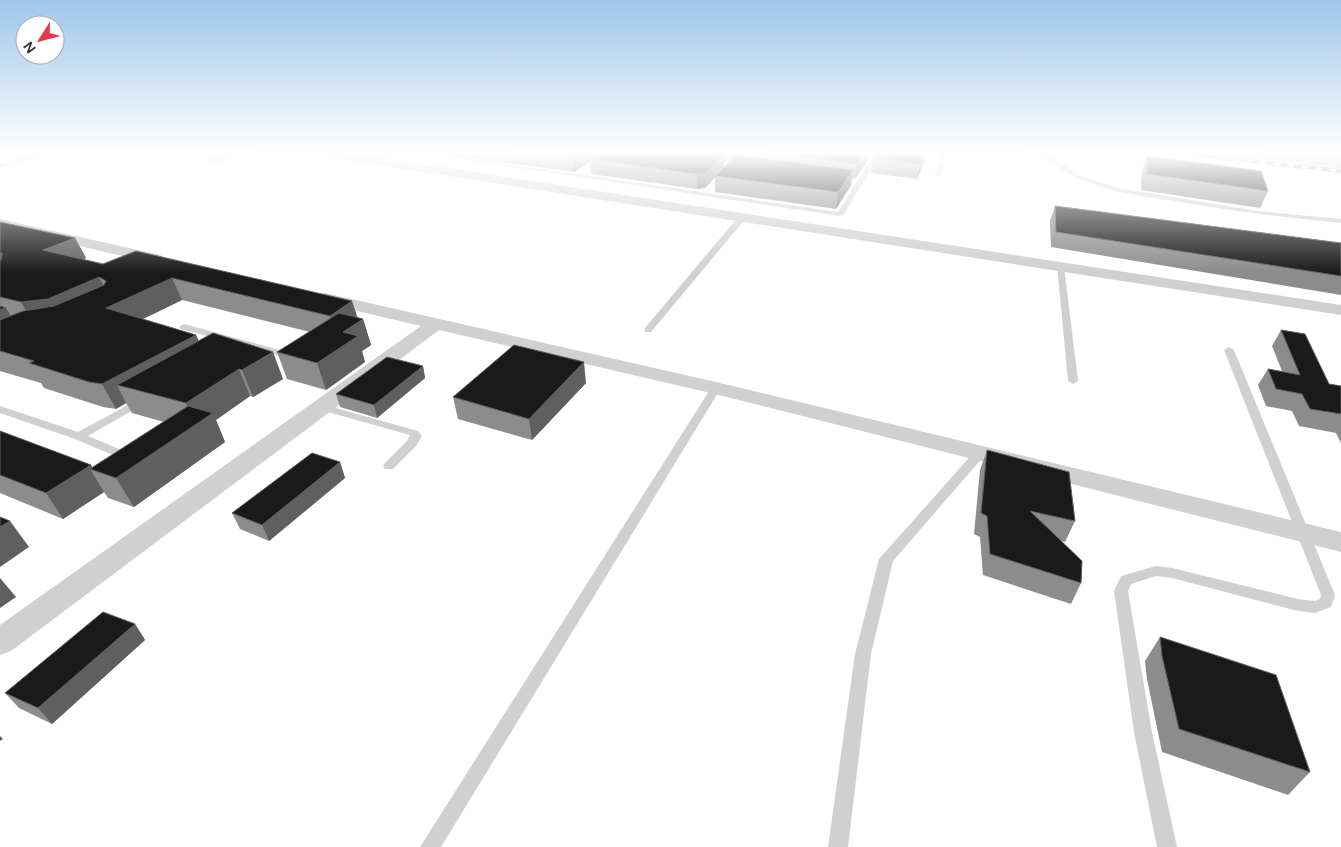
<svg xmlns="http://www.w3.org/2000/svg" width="1341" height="847" viewBox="0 0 1341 847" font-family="'DM Sans',sans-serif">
<rect width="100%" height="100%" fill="#fff"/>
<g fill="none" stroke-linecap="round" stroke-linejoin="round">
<!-- service -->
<g fill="#d0d0d0" fill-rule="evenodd">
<path d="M36,154H46L0,168V164Z"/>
<path d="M874,154H880L844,214L840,216L459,159L462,157L838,212Z"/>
<path d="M940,154H946L941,175L938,177L935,175Z"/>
<path d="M1040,154H1047L1080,176L1118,188L1258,211L1341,219V223C1289,218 1238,212 1186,203C1135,195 1081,190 1040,154Z"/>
<path d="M739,216L746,218L651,332H645V328Z"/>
<path d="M1057,265L1064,267L1078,381L1073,384L1068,381Z"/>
<path d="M184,324L295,354L296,356L291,359L181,329L179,327Z"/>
<path d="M1229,347L1234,350L1335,595L1331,607L1315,613L1298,611L1172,578L1156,576L1131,584L1128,591L1152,732L1177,847H1157L1134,732L1114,591L1121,576L1156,566L1172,568L1298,599L1315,601L1320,599L1321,595L1224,350Z"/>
<path d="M716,385L721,388L441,847H420L711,388Z"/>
<path d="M143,397L148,400L147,402L88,436L131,454L133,457L127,461L75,439L0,413V406L78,432Z"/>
<path d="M321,404L418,431L422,436L416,446L393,469H385L383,466L385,463L407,441L410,435L317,409L316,407Z"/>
<path d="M980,449L986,453L984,456L893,561L871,654L848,847H828L855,654L879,559L976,450Z"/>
</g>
<!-- minor -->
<g fill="#d0d0d0" fill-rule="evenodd">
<path d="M220,154H238L212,165L206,161Z"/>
<path d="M327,154H357L1341,305V315L333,158Z"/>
<path d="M0,219L160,255L168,260L160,265L0,227Z"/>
<path d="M325,293L716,382L1341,532V552L715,394L439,330L11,651L0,655V625L421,326L319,302L316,298L319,294Z"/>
</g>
<!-- secondary -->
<path fill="#bdbdbd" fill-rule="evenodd" d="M1251,154H1296L1341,160V168L1258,158Z"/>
<!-- primary -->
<path fill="#ababab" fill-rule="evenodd" d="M1304,154H1341V161L1311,158Z"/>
<defs>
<path id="rail" d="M1190,154L1341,171"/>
</defs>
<!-- rail casing -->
<use href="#rail" stroke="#888" stroke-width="4"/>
<!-- rail -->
<use href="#rail" stroke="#fff" stroke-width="2.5" stroke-dasharray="7" stroke-linecap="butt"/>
</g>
<!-- wall -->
<g fill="#8c8c8c" fill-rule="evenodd">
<path d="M441,154H739L738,155L742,156V154H872L855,179L852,178L851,185L836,209L715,192V177L705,188L697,189L591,174L590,162L574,172ZM724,161L730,162L724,167Z"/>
<path d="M1147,156L1268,191L1260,208L1141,190L1142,171Z"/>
<path d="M873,158L925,160L917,179L871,173Z"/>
<path d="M1055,206L1341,243V295L1051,247L1050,221Z"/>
<path d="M0,222L75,238L86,258L82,260L103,264L352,301L357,318L363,319L371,345L362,351L365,362L326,390L287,379L277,352L310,332L182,300L143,319L196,335L199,341L283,379L253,397L250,396L216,420L225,442L134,507L108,498L104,492L63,519L0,493V431L91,465L92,467L164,422L132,413L126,403L116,409L103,407L44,388L41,383L0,371Z"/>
<path d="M1281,330L1329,384L1341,386V443L1336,433L1299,426L1292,411L1266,406L1258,385L1268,369L1282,371L1272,346Z"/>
<path d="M423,366L425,378L377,418L340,407L336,394Z"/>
<path d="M586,383L532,440L458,419L453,397Z"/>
<path d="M987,450L1075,521L1065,542L1061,541L1081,583L1071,604L983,575L980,537L974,534L980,470Z"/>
<path d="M340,462L345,478L269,541L240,529L232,513Z"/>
<path d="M135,624L145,640L52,724L19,708L5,693Z"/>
<path d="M1160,637L1310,772L1288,795L1162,752L1147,679L1145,661Z"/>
</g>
<!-- shaded-wall -->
<g fill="#5f5f5f">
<path d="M578,154H602L590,159V162L574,172L573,157Z"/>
<path d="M725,154L724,168L715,176V177L705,188L697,189V174Z"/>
<path d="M732,154H739L731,162Z"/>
<path d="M864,154H872L855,179L857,164Z"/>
<path d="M925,154H927L925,160L917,179L920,164Z"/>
<path d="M853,170L851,185L836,209L838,192Z"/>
<path d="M75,238L86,258L54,271L43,250Z"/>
<path d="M0,253H2L0,277Z"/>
<path d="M99,277L110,298L34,325L21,302Z"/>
<path d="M172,278L182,300L118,331L106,308Z"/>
<path d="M352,301L359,322L363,319L371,345L362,351L365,362L326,390L317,363L337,339L330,316Z"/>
<path d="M6,308L19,330L0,339V310Z"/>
<path d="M196,335L206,358L117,385L126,403L116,409L102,384Z"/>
<path d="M273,352L283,379L253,397L242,370Z"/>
<path d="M584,362L586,383L532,440L529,419Z"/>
<path d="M423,366L425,378L377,418L374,405Z"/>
<path d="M239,369L250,396L216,420L225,442L134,507L116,478L196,424L186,403Z"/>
<path d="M340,462L345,478L269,541L262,525Z"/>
<path d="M91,465L94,470L90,469L104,492L63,519L46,493Z"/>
<path d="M10,521L29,547L0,567V527Z"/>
<path d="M0,578L16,597L0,608Z"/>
<path d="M135,624L145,640L52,724L38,708Z"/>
<path d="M0,736L3,739L0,741Z"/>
</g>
<!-- building -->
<g fill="#1a1a1a" stroke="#5f5f5f">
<path d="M551,154H578L573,157Z"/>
<path d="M596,154H724L706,173L697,174L590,159Z"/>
<path d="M782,154H864L857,164Z"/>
<path d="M876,154H925L920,164L873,158Z"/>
<path d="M736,155L853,170L838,192L715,176Z"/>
<path d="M1147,156L1261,171L1268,191L1147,174Z"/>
<path d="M1055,206L1341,243V276L1056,232Z"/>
<path d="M0,222L75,238L43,250L103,264L136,251L352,301L330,316L172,278L106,308L196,335L102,384L89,382L29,363L34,361L0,351V320L23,311L54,306L104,285L106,281L99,277L48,299L21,302L0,297V260H1L2,253H0Z"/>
<path d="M0,306L6,308L0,310Z"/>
<path d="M339,313L363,319L343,332L358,336L317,363L277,352Z"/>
<path d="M1281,330L1305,334L1329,384L1341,386V414L1310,409L1302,394L1276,389L1268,369L1300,375Z"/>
<path d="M213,333L273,352L242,370L239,369L186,403L117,385Z"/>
<path d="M514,345L584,362L529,419L453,397Z"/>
<path d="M387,357L423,366L374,405L336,394Z"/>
<path d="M188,406L213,413L116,478L90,469Z"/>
<path d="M0,431L91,465L46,493L0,475Z"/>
<path d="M987,450L1069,472L1075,521L1030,511L1082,561L1081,583L990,554L987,516L981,513Z"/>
<path d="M312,453L340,462L262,525L232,513Z"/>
<path d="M0,517L10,521L0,527Z"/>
<path d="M103,612L135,624L38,708L5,693Z"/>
<path d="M1160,637L1276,675L1310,772L1179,729L1162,656Z"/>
</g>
<!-- sky -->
<linearGradient id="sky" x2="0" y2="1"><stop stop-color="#9ec6ea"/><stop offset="0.56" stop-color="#fff"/><stop offset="1" stop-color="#fff" stop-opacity="0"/></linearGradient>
<rect width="1341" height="273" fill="url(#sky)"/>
<!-- north arrow -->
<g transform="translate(40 40) rotate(234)"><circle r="24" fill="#ffffff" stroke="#adadad"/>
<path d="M0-4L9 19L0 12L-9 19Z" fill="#e63946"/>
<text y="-8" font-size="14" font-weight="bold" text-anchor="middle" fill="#333333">N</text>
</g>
</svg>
